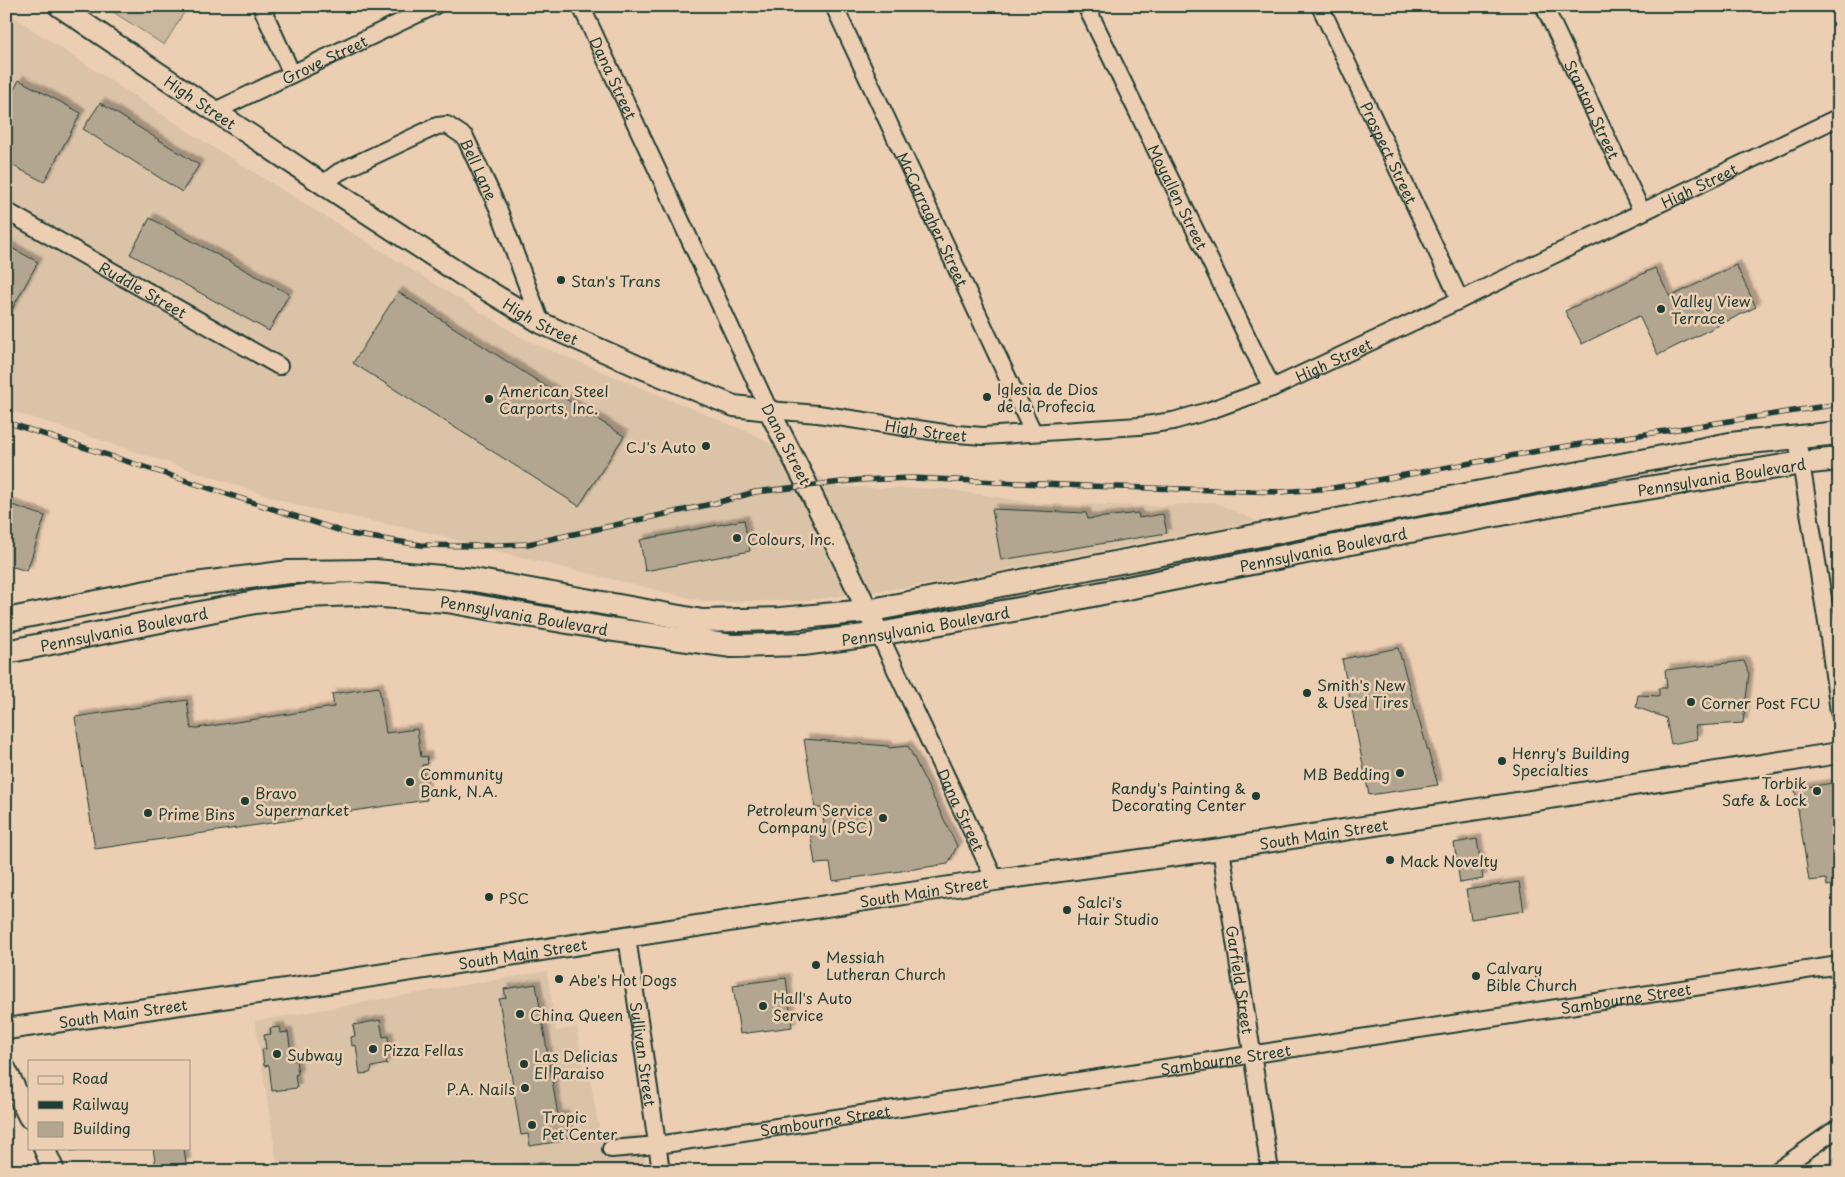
<svg xmlns="http://www.w3.org/2000/svg" width="1845" height="1177" viewBox="0 0 1845 1177" font-family="'Playpen Sans',sans-serif">
<defs>
<filter id="shadow"><feDropShadow dx="4.5" dy="-4.5" stdDeviation="1" flood-color="#0004"/></filter>
</defs>
<rect width="100%" height="100%" fill="#eccfb3"/>
<filter id="ink" filterUnits="userSpaceOnUse"><feTurbulence type="fractalNoise" baseFrequency=".02" numOctaves="2"/><feDisplacementMap in="SourceGraphic" scale="10" xChannelSelector="R" yChannelSelector="G"/><feConvolveMatrix kernelMatrix="1 2 1 2 8 2 1 2 1" color-interpolation-filters="sRGB"/></filter>
<g filter="url(#ink)">
<!-- built -->
<g fill="#dbc3a8">
<path d="M6,12L203,141L526,340L756,435L836,487L946,489L1041,504L1163,506L1214,502L1257,521L931,584L802,601L707,602L515,556L435,534L299,506L6,409Z"/>
<path d="M547,971L556,1031L577,1027L584,1075L590,1077L601,1140L640,1133L647,1171H278L255,1021Z"/>
</g>
<!-- green -->
<g fill="#cab79e" stroke="#747a69">
<path d="M104,6H188L164,45Z"/>
<path d="M1839,1156V1171H1817Z"/>
</g>
<!-- building -->
<g fill="#b3a690" stroke="#1f3d34" filter="url(#shadow)">
<path d="M19,80L81,113L44,182L6,162V105Z"/>
<path d="M100,103L199,165L182,192L83,129Z"/>
<path d="M150,218L289,294L269,331L130,254Z"/>
<path d="M6,245L38,262L6,320Z"/>
<path d="M1736,265L1756,307L1658,355L1639,316L1582,344L1565,311L1655,268L1670,297Z"/>
<path d="M398,292L624,436L579,506L353,363Z"/>
<path d="M6,503L45,516L27,571L6,565Z"/>
<path d="M992,509L1086,513L1088,519L1138,513L1139,518L1163,514L1167,533L1001,560Z"/>
<path d="M744,520L750,551L645,571L640,540Z"/>
<path d="M1398,648L1438,785L1369,795L1342,659Z"/>
<path d="M1744,661L1749,674L1743,723L1695,726L1698,739L1671,744L1666,718L1636,707L1638,695L1659,696V688H1667L1665,670Z"/>
<path d="M379,687L386,733L417,729L421,757L427,756L428,764L422,765L427,800L95,849L75,717L187,700L191,729L334,707L332,694Z"/>
<path d="M804,739L888,746L889,748L908,746L957,846L948,864L833,881L830,863L815,864L810,830L825,828L821,808H815Z"/>
<path d="M1833,783L1839,819V884L1827,886L1826,879L1809,881L1795,789Z"/>
<path d="M1477,839L1483,879L1460,883L1454,843Z"/>
<path d="M1519,882L1524,911L1471,919L1466,890Z"/>
<path d="M786,978L792,1027L740,1034L733,985Z"/>
<path d="M536,984L558,1116L565,1115L569,1137L561,1138L562,1141L530,1146L528,1134L521,1135L499,999L506,998L504,989Z"/>
<path d="M380,1020L383,1037L388,1036L390,1053L385,1054L387,1064L372,1067L370,1073L360,1074L356,1045L352,1046L351,1037L355,1036L353,1025Z"/>
<path d="M280,1027L281,1033L288,1032L292,1060H296L298,1074L295,1075L297,1088L272,1091L269,1065L264,1066L262,1049H266L264,1035L271,1034L270,1028Z"/>
<path d="M70,1148H89L71,1151Z"/>
<path d="M153,1148H184L186,1163L156,1168Z"/>
<path d="M539,1166L540,1171H506Z"/>
<path d="M583,1168V1171H561Z"/>
</g>
<g fill="none" stroke-linecap="round" stroke-linejoin="round">
<defs>
<g id="minor">
<path d="M261,6L292,74"/>
<path id="s1" d="M581,6L769,410L818,414L944,433L983,436L1139,426L1173,421L1208,411L1272,388L1460,300L1839,117"/>
<path id="s2" d="M834,6L1033,432"/>
<path id="s3" d="M1086,6L1272,388"/>
<path id="s4" d="M1320,6L1460,300"/>
<path id="s5" d="M1544,6L1642,212"/>
<path id="s6" d="M215,111L434,6"/>
<path id="s7" d="M323,184L339,172L437,126L447,125L465,137L498,208L541,323"/>
<path id="s8" d="M6,211L279,366"/>
<path d="M1797,438L1827,623L1839,712"/>
<path id="s9" d="M879,634L995,880"/>
<path id="s10" d="M1221,849L1270,1171"/>
<path id="s11" d="M627,937L661,1171"/>
<path id="s12" d="M611,1149L658,1145L1839,965"/>
<path d="M1777,1171L1839,1127"/>
</g>
<g id="tertiary">
<path id="s13" d="M59,6L323,184L465,277L541,323L637,366L734,406L769,410L808,487L879,634"/>
<path id="s14" d="M6,1029L314,985L995,880L1221,849L1839,753"/>
<path d="M6,1070L29,1117"/>
<path d="M44,1148L54,1171"/>
</g>
<g id="secondary">
<path d="M6,620L172,587L289,572L375,571L474,580L702,621L781,619L867,611L1730,444L1839,433"/>
<path id="s15" d="M6,652L255,602L305,596L356,594L447,601L608,629L732,646L803,644L879,634L1058,602L1410,531L1592,497L1802,463L1839,459"/>
</g>
</defs>
<!-- minor casing -->
<use href="#minor" stroke="#1f3d34" stroke-width="20"/>
<!-- tertiary casing -->
<use href="#tertiary" stroke="#1f3d34" stroke-width="24"/>
<!-- secondary casing -->
<use href="#secondary" stroke="#1f3d34" stroke-width="26"/>
<!-- minor -->
<use href="#minor" stroke="#eccfb3" stroke-width="16"/>
<!-- tertiary -->
<use href="#tertiary" stroke="#eccfb3" stroke-width="20"/>
<!-- secondary -->
<use href="#secondary" stroke="#eccfb3" stroke-width="22"/>
<defs>
<path id="rail" d="M6,422L350,534L421,545L471,546L528,544L716,503L755,492L859,480L913,478L1086,486L1280,492L1333,488L1549,449L1839,404"/>
</defs>
<!-- rail casing -->
<use href="#rail" stroke="#1f3d34" stroke-width="5.5"/>
<!-- rail -->
<use href="#rail" stroke="#eccfb3" stroke-width="4" stroke-dasharray="11" stroke-linecap="butt"/>
</g>
</g>
<!-- markers -->
<g fill="#1f3d34" stroke="#eccfb3" stroke-width="2">
<circle cx="561" cy="280" r="5"/>
<circle cx="1661" cy="309" r="5"/>
<circle cx="987" cy="397" r="5"/>
<circle cx="489" cy="399" r="5"/>
<circle cx="706" cy="446" r="5"/>
<circle cx="737" cy="538" r="5"/>
<circle cx="1307" cy="693" r="5"/>
<circle cx="1691" cy="702" r="5"/>
<circle cx="1502" cy="761" r="5"/>
<circle cx="1400" cy="773" r="5"/>
<circle cx="410" cy="782" r="5"/>
<circle cx="1817" cy="791" r="5"/>
<circle cx="1256" cy="796" r="5"/>
<circle cx="245" cy="801" r="5"/>
<circle cx="148" cy="813" r="5"/>
<circle cx="883" cy="818" r="5"/>
<circle cx="1390" cy="860" r="5"/>
<circle cx="489" cy="897" r="5"/>
<circle cx="1067" cy="910" r="5"/>
<circle cx="816" cy="965" r="5"/>
<circle cx="1476" cy="976" r="5"/>
<circle cx="559" cy="979" r="5"/>
<circle cx="763" cy="1006" r="5"/>
<circle cx="520" cy="1014" r="5"/>
<circle cx="373" cy="1049" r="5"/>
<circle cx="277" cy="1054" r="5"/>
<circle cx="524" cy="1064" r="5"/>
<circle cx="525" cy="1088" r="5"/>
<circle cx="532" cy="1125" r="5"/>
</g>
<g text-anchor="middle" dominant-baseline="central" stroke-width="5" stroke-linejoin="round" paint-order="stroke">
<!-- street labels -->
<g font-size="15" fill="#1f3d34" stroke="#eccfb3">
<text stroke="none"><textPath href="#s6" startOffset="121">Grove Street</textPath></text>
<text stroke="none"><textPath href="#s1" startOffset="79">Dana Street</textPath></text>
<text stroke="none"><textPath href="#s13" startOffset="171">High Street</textPath></text>
<text stroke="none"><textPath href="#s5" startOffset="114">Stanton Street</textPath></text>
<text stroke="none"><textPath href="#s4" startOffset="162">Prospect Street</textPath></text>
<text stroke="none"><textPath href="#s7" startOffset="195">Bell Lane</textPath></text>
<text stroke="none"><textPath href="#s1" startOffset="1429">High Street</textPath></text>
<text stroke="none"><textPath href="#s3" startOffset="212">Moyallen Street</textPath></text>
<text stroke="none"><textPath href="#s2" startOffset="235">McCarragher Street</textPath></text>
<text stroke="none"><textPath href="#s8" startOffset="158">Ruddle Street</textPath></text>
<text stroke="none"><textPath href="#s13" startOffset="576">High Street</textPath></text>
<text stroke="none"><textPath href="#s1" startOffset="1024">High Street</textPath></text>
<text stroke="none"><textPath href="#s1" startOffset="604">High Street</textPath></text>
<text transform="translate(787 444) rotate(63)">Dana Street</text>
<text stroke="none"><textPath href="#s15" startOffset="1740">Pennsylvania Boulevard</textPath></text>
<text stroke="none"><textPath href="#s15" startOffset="1335">Pennsylvania Boulevard</textPath></text>
<text stroke="none"><textPath href="#s15" startOffset="525">Pennsylvania Boulevard</textPath></text>
<text stroke="none"><textPath href="#s15" startOffset="930">Pennsylvania Boulevard</textPath></text>
<text stroke="none"><textPath href="#s15" startOffset="120">Pennsylvania Boulevard</textPath></text>
<text stroke="none"><textPath href="#s9" startOffset="194">Dana Street</textPath></text>
<text stroke="none"><textPath href="#s14" startOffset="1332">South Main Street</textPath></text>
<text stroke="none"><textPath href="#s14" startOffset="928">South Main Street</textPath></text>
<text stroke="none"><textPath href="#s14" startOffset="522">South Main Street</textPath></text>
<text stroke="none"><textPath href="#s10" startOffset="132">Garfield Street</textPath></text>
<text stroke="none"><textPath href="#s12" startOffset="1026">Sambourne Street</textPath></text>
<text stroke="none"><textPath href="#s14" startOffset="118">South Main Street</textPath></text>
<text stroke="none"><textPath href="#s11" startOffset="118">Sullivan Street</textPath></text>
<text stroke="none"><textPath href="#s12" startOffset="621">Sambourne Street</textPath></text>
<text stroke="none"><textPath href="#s12" startOffset="216">Sambourne Street</textPath></text>
</g>
<!-- poi labels -->
<g font-size="15" fill="#1f3d34" stroke="#eccfb3" text-anchor="start">
<text x="571" y="280">Stan's Trans</text>
<text x="1671" y="300">Valley View<tspan x="1671" dy="17">Terrace</tspan></text>
<text x="997" y="388">Iglesia de Dios<tspan x="997" dy="17">de la Profecia</tspan></text>
<text x="499" y="390">American Steel<tspan x="499" dy="17">Carports, Inc.</tspan></text>
<text x="696" y="446" text-anchor="end">CJ's Auto</text>
<text x="747" y="538">Colours, Inc.</text>
<text x="1317" y="684">Smith's New<tspan x="1317" dy="17">&amp; Used Tires</tspan></text>
<text x="1701" y="702">Corner Post FCU</text>
<text x="1512" y="752">Henry's Building<tspan x="1512" dy="17">Specialties</tspan></text>
<text x="420" y="773">Community<tspan x="420" dy="17">Bank, N.A.</tspan></text>
<text x="1390" y="773" text-anchor="end">MB Bedding</text>
<text x="1807" y="782" text-anchor="end">Torbik<tspan x="1807" dy="17">Safe &amp; Lock</tspan></text>
<text x="1246" y="787" text-anchor="end">Randy's Painting &amp;<tspan x="1246" dy="17">Decorating Center</tspan></text>
<text x="255" y="792">Bravo<tspan x="255" dy="17">Supermarket</tspan></text>
<text x="873" y="809" text-anchor="end">Petroleum Service<tspan x="873" dy="17">Company (PSC)</tspan></text>
<text x="158" y="813">Prime Bins</text>
<text x="1400" y="860">Mack Novelty</text>
<text x="499" y="897">PSC</text>
<text x="1077" y="901">Salci's<tspan x="1077" dy="17">Hair Studio</tspan></text>
<text x="826" y="956">Messiah<tspan x="826" dy="17">Lutheran Church</tspan></text>
<text x="1486" y="967">Calvary<tspan x="1486" dy="17">Bible Church</tspan></text>
<text x="569" y="979">Abe's Hot Dogs</text>
<text x="773" y="997">Hall's Auto<tspan x="773" dy="17">Service</tspan></text>
<text x="530" y="1014">China Queen</text>
<text x="383" y="1049">Pizza Fellas</text>
<text x="287" y="1054">Subway</text>
<text x="534" y="1055">Las Delicias<tspan x="534" dy="17">El Paraiso</tspan></text>
<text x="515" y="1088" text-anchor="end">P.A. Nails</text>
<text x="542" y="1116">Tropic<tspan x="542" dy="17">Pet Center</tspan></text>
</g>
</g>
<!-- margin -->
<rect width="1845" height="1177" fill="none" stroke="#eccfb3" stroke-width="25"/>
<rect x="12" y="12" width="1820" height="1152" fill="none" stroke="#1f3d34" stroke-width="2" filter="url(#ink)"/>
<!-- legend -->
<rect x="28" y="1060" width="162" height="90" fill="#eccfb3" stroke="#9a9580"/>
<rect x="38" y="1076" width="25" height="8" fill="#eccfb3" stroke="#9a9580"/>
<text x="72" y="1084" font-size="15" fill="#1f3d34">Road</text>
<rect x="38" y="1101" width="25" height="8" fill="#1f3d34" stroke="#9a9580"/>
<text x="72" y="1110" font-size="15" fill="#1f3d34">Railway</text>
<rect x="38" y="1122" width="25" height="15" fill="#b3a690" stroke="#9a9580"/>
<text x="72" y="1134" font-size="15" fill="#1f3d34">Building</text>
</svg>
